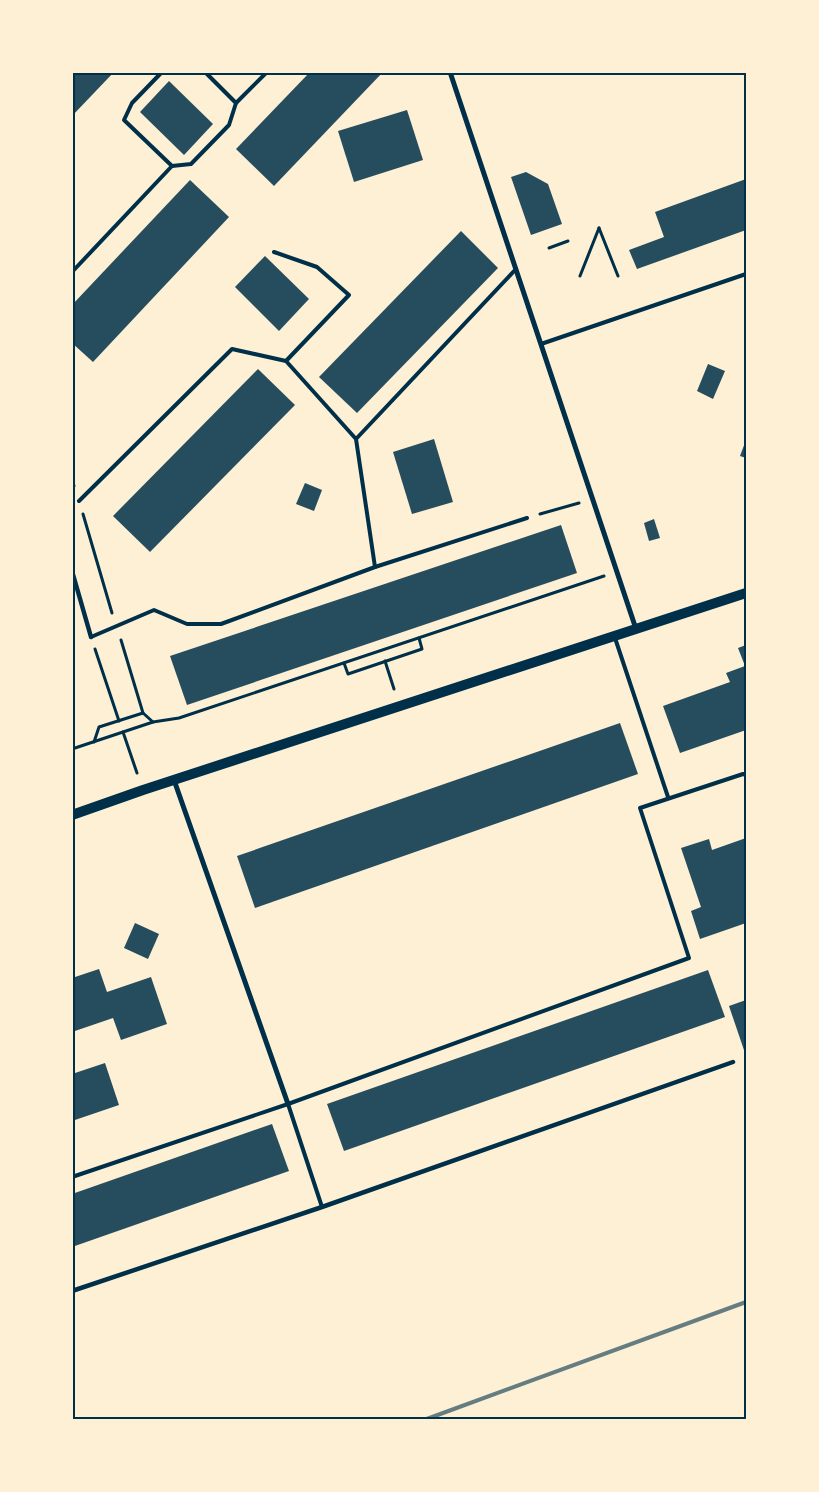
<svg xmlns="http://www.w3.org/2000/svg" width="819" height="1492" viewBox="0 0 819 1492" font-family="Arial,sans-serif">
<rect width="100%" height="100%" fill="#fdf0d5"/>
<!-- building -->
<g fill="#264d5e">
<path d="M72,72H114L72,116Z"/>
<path d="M310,72H383L274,186L236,149Z"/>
<path d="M169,81L213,124L184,155L140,112Z"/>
<path d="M407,110L423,160L354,182L338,131Z"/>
<path d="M526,172L548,184L562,224L531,235L511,177Z"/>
<path d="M746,179V230L637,269L629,250L664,237L655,212Z"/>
<path d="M190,180L229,217L93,362L72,343V305Z"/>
<path d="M461,231L498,268L357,413L319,377Z"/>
<path d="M265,256L309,299L279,331L235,287Z"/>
<path d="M708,364L725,371L713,399L697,391Z"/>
<path d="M258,369L295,405L150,552L113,516Z"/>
<path d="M434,439L453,502L412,514L393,452Z"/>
<path d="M746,440V458L740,456Z"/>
<path d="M305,483L322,490L314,511L296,504Z"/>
<path d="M654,519L660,538L649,541L644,523Z"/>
<path d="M561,525L577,573L187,705L170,656Z"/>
<path d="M746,645V730L680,753L663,706L730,682L726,673L745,666L738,648Z"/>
<path d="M620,723L638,774L255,908L237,856Z"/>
<path d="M746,838V923L700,939L691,911L701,907L681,848L709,839L712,850Z"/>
<path d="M135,923L159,934L148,959L124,948Z"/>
<path d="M99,969L107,992L151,977L167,1024L121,1040L113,1018L72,1032V978Z"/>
<path d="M708,970L725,1017L344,1151L327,1104Z"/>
<path d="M746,1000V1056L729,1006Z"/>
<path d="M105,1063L119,1105L72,1121V1074Z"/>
<path d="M272,1124L289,1171L72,1247V1194Z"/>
</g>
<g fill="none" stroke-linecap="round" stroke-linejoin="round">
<!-- path -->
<g stroke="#003049" stroke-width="3">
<path d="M599,228L618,276"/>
<path d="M549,248L568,241"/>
<path d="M580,276L599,228"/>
<path d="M72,479L74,486"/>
<path d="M83,514L112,613"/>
<path d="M540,514L579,503"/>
<path d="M121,640L143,713L153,722"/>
<path d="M95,649L119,721"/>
<path d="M385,661L394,689"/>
<path d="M344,663L348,674L422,649L419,638"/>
<path d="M94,742L99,727L143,713"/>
<path d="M72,749L123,732"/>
<path d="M137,773L123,732L153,722L179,718L604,576"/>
</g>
<!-- service -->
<g stroke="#003049" stroke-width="4">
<path d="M162,72L132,103L124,120L172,166"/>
<path d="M205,72L236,103"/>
<path d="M274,252L317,267L349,295L286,361L356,439L516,269"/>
<path d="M72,272L172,166L191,164L229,125L236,103L267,72"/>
<path d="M541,344L746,274"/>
<path d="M356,439L375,567"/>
<path d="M79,501L232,349L286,361"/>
<path d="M91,637L154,610L187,624H221L375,567L527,518"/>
<path d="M615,638L668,797"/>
<path d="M288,1104L322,1207"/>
<path d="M72,1177L288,1104L689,958L640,808L743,774L746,775"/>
</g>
<!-- pedestrian -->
<g stroke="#003049" stroke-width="4.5">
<path d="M72,571L91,637"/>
<path d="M72,1291L322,1207L733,1062"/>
</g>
<!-- minor -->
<g stroke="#003049" stroke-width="5">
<path d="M450,72L636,629"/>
<path d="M174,780L288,1104"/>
</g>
<!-- secondary -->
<path stroke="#003049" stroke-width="10" d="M72,815L143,790L746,593"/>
<!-- rail -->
<path stroke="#657d81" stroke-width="4" d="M424,1420L746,1302"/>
</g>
<!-- border -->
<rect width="819" height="1492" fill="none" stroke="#fdf0d5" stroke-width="148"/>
<rect x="74" y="74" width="671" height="1344" fill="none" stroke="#003049" stroke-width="2"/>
</svg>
